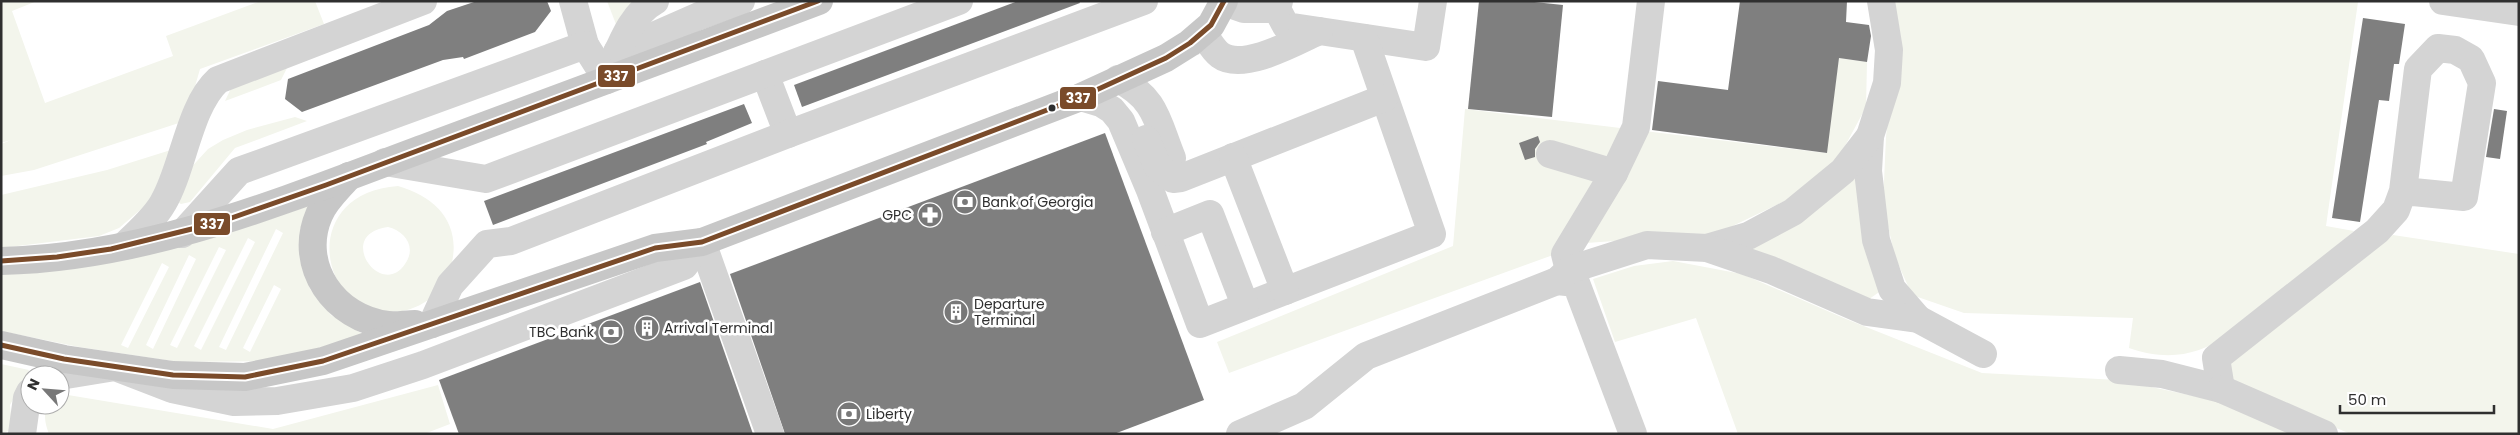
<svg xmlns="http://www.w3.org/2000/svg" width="2520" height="435" viewBox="0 0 2520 435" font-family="Poppins,sans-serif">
<rect width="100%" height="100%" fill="#fff"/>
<!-- green -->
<g fill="#f3f5ec" fill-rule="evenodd">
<path d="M1,1H37L12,11L45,103L173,56L166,36L261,1H315L324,24L200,69L185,121L34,170L1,176V144L11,140L1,143Z"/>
<path d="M607,1H642L619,32Z"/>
<path d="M1894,1L2358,2L2326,226L2354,231C2329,252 2303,274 2278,295C2231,335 2195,371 2129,348L2133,318L1964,313L1912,295L1895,257L1883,204L1886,137L1898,22Z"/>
<path d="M1839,58L1867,62L1866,107L1838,159L1791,198L1716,234L1586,243L1229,373L1217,342L1453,246L1465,109L1826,153Z"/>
<path d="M289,64L281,80L225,101L234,82Z"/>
<path d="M295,117L307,121L235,148L190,202L181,204L176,201V184L208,149L223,140L247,130Z"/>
<path d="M174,149L160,185L146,205L119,228L99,236L1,248V195L107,170Z"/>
<path d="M1864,151L1882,290L1865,302L1740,245Z"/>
<path d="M398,186C443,199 466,232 447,278C441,293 423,306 407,310C320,330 292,193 398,186ZM388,227C405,231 417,247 405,264C381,300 334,234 388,227Z"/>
<path d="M311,204L300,229L301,255L310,289L331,315L366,336L267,361L179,362L79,347L1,331V269ZM276,229L283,233L226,350L219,347ZM248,238L255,242L201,350L194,346ZM219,247L226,250L177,348L170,345ZM189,255L196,259L153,349L146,345ZM162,263L169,267L128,348L121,345ZM274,285L281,289L250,352L243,348Z"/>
<path d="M2393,235L2519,254V434H2351L2227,384L2222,361Z"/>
<path d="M1673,261L1742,274L1846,319L1982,373L2118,380L2232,404L2298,434H1738L1696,318L1615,342L1593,279L1634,266Z"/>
<path d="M1,364L29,370L10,405L12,430L2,433Z"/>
<path d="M438,385L450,424L424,434H49C45,424 43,414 48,405H60V396L68,395L273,429Z"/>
</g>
<!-- building -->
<g fill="#7f7f7f">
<path d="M477,1H547L551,11L535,32L464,59L463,57L443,60L302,112L285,99L288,79L429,25L447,11Z"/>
<path d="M1018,1H1079L1080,3L802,107L794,85Z"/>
<path d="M1479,1H1525L1563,5L1552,117L1468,109Z"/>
<path d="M1740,1H1847L1846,22L1869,25L1871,36L1867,62L1839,58L1827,153L1652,130L1658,81L1728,90Z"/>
<path d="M2363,18L2405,24L2399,64H2394L2389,101L2379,100L2360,222L2332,218Z"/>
<path d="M744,104L752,123L706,142L707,144L493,225L484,201Z"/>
<path d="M2494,109L2507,111L2500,159L2486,157Z"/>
<path d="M1105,133L1204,400L1114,434H785L730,274Z"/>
<path d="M1538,136L1540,142L1535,149V157L1525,160L1519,143Z"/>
<path d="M700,282L753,434H459L439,380Z"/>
</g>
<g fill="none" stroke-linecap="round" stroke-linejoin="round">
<!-- minor -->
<g stroke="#d4d4d4" stroke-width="28">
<path d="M573,1L585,45"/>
<path d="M1279,1L1277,9L1286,26L1426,47L1433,1"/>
<path d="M2443,1L2519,12"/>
<path d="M1224,2L1244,9H1277"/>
<path d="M1203,33C1208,40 1213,50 1220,55C1243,72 1297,41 1319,31"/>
<path d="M617,52L699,16L741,1"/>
<path d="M615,58C624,37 635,12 655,1"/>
<path d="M765,74L788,134"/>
<path d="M1118,79C1156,98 1157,121 1172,158"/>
<path d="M1081,97L1101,103L1112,110L1121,121L1150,190L1200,324L1432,234L1364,38"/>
<path d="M1870,136L1868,171L1876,240L1892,289L1918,319"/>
<path d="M1146,139L1158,167L1173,179L1181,178L1384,98"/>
<path d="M1550,154L1614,173"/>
<path d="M1233,157L1285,291"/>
<path d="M385,162L486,179L959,1"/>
<path d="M1165,232L1210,214L1245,305"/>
<path d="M182,234L239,171L585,45L607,80"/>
<path d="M702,242L770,434"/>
<path d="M124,246C137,233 154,219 163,203C183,170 189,106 218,80L423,1"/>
<path d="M1707,248L1748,236L1793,212L1843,171L1870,136L1887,83L1889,50L1881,1"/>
<path d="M1569,270L1565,254L1614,173L1636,127L1651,1"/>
<path d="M1557,281L1576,283L1633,434"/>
<path d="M432,324L450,285L487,244L511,241L788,134L1144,1"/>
<path d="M2119,370L2162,374L2221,389L2216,358L2377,231L2396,210L2403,191L2418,69L2438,48L2455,50L2471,59L2482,83L2464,197L2403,191"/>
<path d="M60,376L115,367L172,389L234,402L277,401L353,388L423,365L684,266L702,242"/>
<path d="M2221,389L2324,434"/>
<path d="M22,434L27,398L30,392"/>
<path d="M1240,434L1304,406L1366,356L1557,281L1569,270L1647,245L1707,248L1771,270L1867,312L1918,319L1983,354"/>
</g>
<!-- major -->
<g stroke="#c7c7c7" stroke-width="28">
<path d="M349,176C339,188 325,200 319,215C297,266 335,319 388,325C397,326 406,324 415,324"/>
<path d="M1,261C150,258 292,197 430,146C559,97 690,50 819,1"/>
<path d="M1,345L64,359L173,375L245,377L323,361L655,248L702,242L1081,97L1166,58L1190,43L1211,25L1224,1"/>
</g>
<defs>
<g id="bus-1">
<path d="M1,261L57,257L111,249L220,222L326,185L818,1"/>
<path d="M1,345L64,359L173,375L245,377L323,361L655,248L702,242L1081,97L1166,58L1190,43L1211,25L1224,1"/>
</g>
</defs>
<!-- bus-1 casing -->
<use href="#bus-1" stroke="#fff" stroke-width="9"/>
<!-- bus-1 -->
<use href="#bus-1" stroke="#7a4b2a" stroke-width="5"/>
</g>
<!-- icons -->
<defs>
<symbol id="bank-disc" viewBox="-11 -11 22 22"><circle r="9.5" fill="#787878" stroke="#fff"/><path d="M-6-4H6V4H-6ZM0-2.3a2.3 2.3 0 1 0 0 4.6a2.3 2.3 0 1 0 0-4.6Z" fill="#fff"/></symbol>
<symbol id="pharmacy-disc" viewBox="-11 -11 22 22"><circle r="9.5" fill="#787878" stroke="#fff"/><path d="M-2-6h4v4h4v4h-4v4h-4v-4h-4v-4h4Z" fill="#fff"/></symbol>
<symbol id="building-disc" viewBox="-11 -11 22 22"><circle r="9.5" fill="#787878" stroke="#fff"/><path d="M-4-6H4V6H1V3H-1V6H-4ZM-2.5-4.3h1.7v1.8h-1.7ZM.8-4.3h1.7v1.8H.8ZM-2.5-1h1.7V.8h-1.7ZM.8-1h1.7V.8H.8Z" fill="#fff"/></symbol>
</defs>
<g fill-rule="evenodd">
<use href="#bank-disc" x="951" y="188" width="28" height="28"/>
<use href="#pharmacy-disc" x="916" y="201" width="28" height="28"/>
<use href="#building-disc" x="942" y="298" width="28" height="28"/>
<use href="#building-disc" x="633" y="314" width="28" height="28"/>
<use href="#bank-disc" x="597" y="318" width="28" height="28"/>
<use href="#bank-disc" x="835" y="400" width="28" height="28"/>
</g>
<!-- markers -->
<circle fill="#2f2f2f" stroke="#fff" stroke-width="2" cx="1052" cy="108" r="4.5"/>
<g text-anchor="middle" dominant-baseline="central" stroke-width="5" stroke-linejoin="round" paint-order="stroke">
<!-- poi labels -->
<g font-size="14" fill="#2f2f2f" stroke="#fff" text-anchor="start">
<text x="982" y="202">Bank of Georgia</text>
<text x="912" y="215" text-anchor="end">GPC</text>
<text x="974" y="304">Departure<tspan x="974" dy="16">Terminal</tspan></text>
<text x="664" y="328">Arrival Terminal</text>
<text x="594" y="332" text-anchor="end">TBC Bank</text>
<text x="866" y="414">Liberty</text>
</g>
</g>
<g stroke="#fff" stroke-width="2">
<rect x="597" y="64" width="39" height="24" rx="5" fill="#7a4b2a"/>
<rect x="1059" y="86" width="38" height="24" rx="5" fill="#7a4b2a"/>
<rect x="193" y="212" width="38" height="24" rx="5" fill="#7a4b2a"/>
</g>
<g font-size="14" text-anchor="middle" font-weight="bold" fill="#fff">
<text x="616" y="81">337</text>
<text x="1078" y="103">337</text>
<text x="212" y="229">337</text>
</g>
<!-- border -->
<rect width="2520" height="435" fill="none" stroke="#2f2f2f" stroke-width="5"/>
<!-- north arrow -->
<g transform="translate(45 390) rotate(296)"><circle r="24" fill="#ffffff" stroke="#acacac"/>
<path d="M0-4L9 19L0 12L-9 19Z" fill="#787878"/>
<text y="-8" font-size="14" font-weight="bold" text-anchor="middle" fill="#2f2f2f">N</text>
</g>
<!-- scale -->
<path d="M2340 405v8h154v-8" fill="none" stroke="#2f2f2f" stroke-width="2.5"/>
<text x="2348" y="405" font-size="15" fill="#2f2f2f" stroke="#ffffff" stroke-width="4" paint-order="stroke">50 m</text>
</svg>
